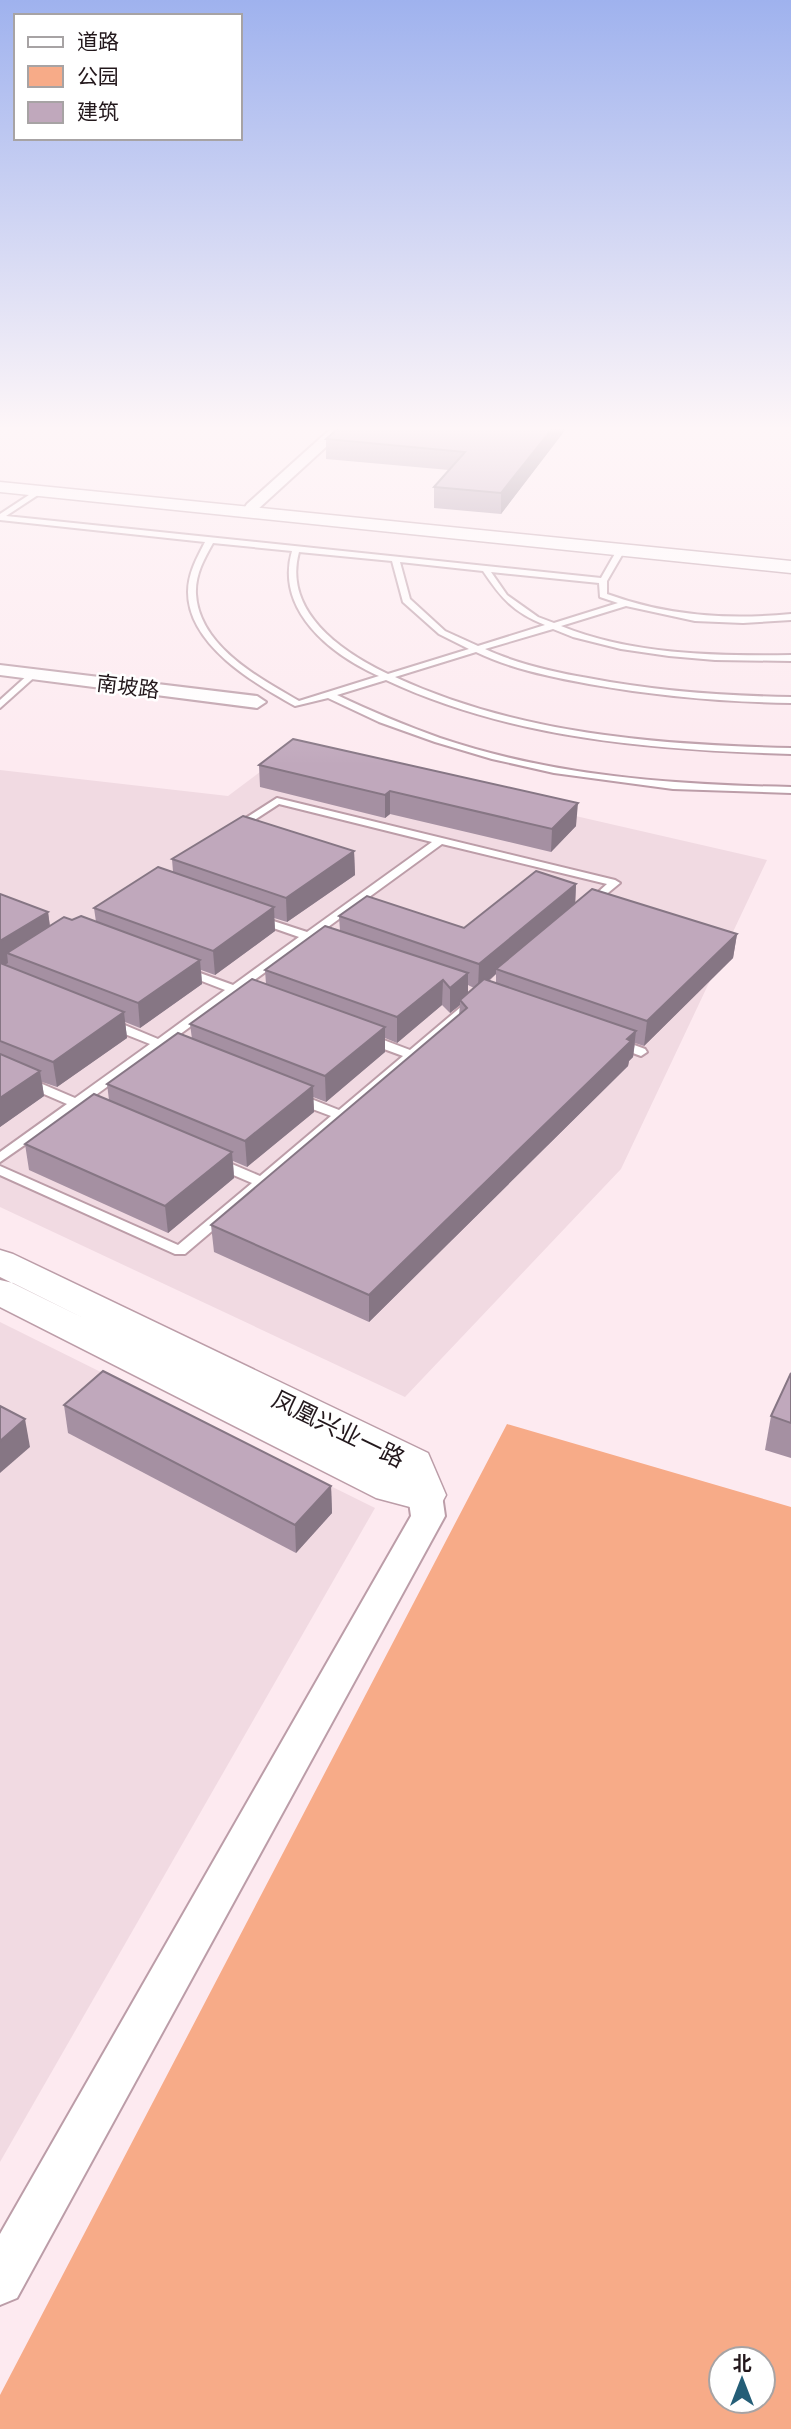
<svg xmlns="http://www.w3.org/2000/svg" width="791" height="2429" viewBox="0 0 791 2429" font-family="Manrope,'Noto Sans SC',sans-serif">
<rect width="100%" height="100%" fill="#fdeaf0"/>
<!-- built -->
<g fill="#f1dae2">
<path d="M289,750L767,860L621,1169L405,1397L0,1207V770L228,796Z"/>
<path d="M0,1322L375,1508L0,2162Z"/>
</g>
<!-- green -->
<path fill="#f7ab88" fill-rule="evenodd" d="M507,1424L791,1507V2429H0V2395ZM721,2359H763V2401H721Z"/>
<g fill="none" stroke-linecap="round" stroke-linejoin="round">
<!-- stream -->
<path stroke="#d1aff7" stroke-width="4.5" d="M785,425L791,426"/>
<defs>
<g id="service">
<path d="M38,489L41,493L6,516L601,578L617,550L621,548L625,550L607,581V594C667,616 727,620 791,614V620L743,623L695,621L626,606L561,626C633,655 715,656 791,655V661L715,660L669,656L621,649L573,637L553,629L485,649C517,664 554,672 588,678C655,691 723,696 791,697V703C723,702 656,696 589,684C551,677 511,669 476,652L395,677C518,734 657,745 791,748V754C654,750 512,739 386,680L337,695C371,711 404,725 440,738C552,776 673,785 791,787V793L673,789L554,773L492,759L435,742L379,722L328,698L295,706C255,684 188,645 188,592C188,573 197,558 205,542L0,520V514ZM213,543L292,551C275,610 330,654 379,676L299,701C259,678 199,646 196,594C195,575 204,559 213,543ZM299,552L392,561L403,602L439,634L469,649L388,674C340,651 283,611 299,552ZM400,562L483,571C501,598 514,613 545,625L478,646L445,631L410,599ZM491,572L599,583L600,597L618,603L554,623L538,617L507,595Z"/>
<path d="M31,672L38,674L0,708V700Z"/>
<path d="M277,798L615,880L620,883L592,906L586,903L607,884L442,844L317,935L320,938L318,940H310L242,989V994H235L168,1043L167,1048H161L86,1102L90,1106L89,1109L78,1108L0,1162V1152L67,1104L0,1075V1066L75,1098L150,1044L107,1027L105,1024L107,1021H115L158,1039L225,990L181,973V969H189L233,985L299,937L253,921V917H261L307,932L432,842L279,804L239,830L235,831L230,828Z"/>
<path d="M472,1000L478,1004L476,1007L185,1254H175L0,1175V1166L178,1245L252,1183L210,1165L208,1162L210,1159H220L260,1176L331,1116L291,1101L290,1098L291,1095H301L339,1110L403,1056L365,1042L363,1039L365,1036H373L410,1050L468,1001Z"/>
<path d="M618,1039L645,1049L647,1052L641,1056L614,1046L612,1043L614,1040Z"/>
</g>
<g id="minor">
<path d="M335,425H350L257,510H247L245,507L247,504Z"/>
<path d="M0,665L257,696L266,702L257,708L0,675Z"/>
<path d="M425,1483L437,1486L442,1495L445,1516L17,2298L0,2305V2234L411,1516L408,1495L413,1486Z"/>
</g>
<g id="tertiary">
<path d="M0,482L791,561V573L0,492Z"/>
<path d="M0,1250L13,1254L428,1453L446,1495L440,1506L425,1511L376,1498L0,1307V1280L13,1283L81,1317L0,1277Z"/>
</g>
</defs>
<!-- service casing -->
<use href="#service" stroke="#bc9da8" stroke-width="4"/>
<!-- minor casing -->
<use href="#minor" stroke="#bc9da8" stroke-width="4"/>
<!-- tertiary casing -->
<use href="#tertiary" stroke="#bc9da8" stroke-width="3"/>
<!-- service -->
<use href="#service" fill="#fff" fill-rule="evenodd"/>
<!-- minor -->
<use href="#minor" fill="#fff" fill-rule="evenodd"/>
<!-- tertiary -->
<use href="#tertiary" fill="#fff" fill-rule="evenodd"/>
</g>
<!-- wall -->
<g fill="#a590a2" fill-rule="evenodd">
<path d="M569,425L501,514L434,508V487L449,470L326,459V439Z"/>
<path d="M259,765L576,826L551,852L390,814L385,818L260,787Z"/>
<path d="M354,851L355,875L287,922L274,918L275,931L215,975L201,970L202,984L140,1028L125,1022L127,1038L57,1087L42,1082L44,1096L0,1127V894L48,912L50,926L72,920L96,922L94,908L173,872L172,859Z"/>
<path d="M576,884L575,903L737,934L733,958L644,1046L635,1043L633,1057L629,1061L628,1066L369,1322L214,1252L211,1225L459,1015L460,1005L450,1013L442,1005L397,1043L385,1038V1052L326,1102L313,1097L314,1112L247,1167L233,1161L234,1178L168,1233L29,1170L25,1144L109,1100L107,1084L192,1039L190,1024L266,984L265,970L340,931L339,916L464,928ZM496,974V983L489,981ZM468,985L474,988L468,993Z"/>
<path d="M791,1373V1458L765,1450L771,1416Z"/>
<path d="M64,1405L331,1486L332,1513L296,1553L68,1433Z"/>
</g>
<!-- shaded-wall -->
<g fill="#867684">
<path d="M555,425H569L501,514V493Z"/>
<path d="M390,791V814L385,818V795Z"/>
<path d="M578,803L576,826L551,852L552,829Z"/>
<path d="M354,851L355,875L287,922L286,898Z"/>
<path d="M576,884L575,908L496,969V974L478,989L479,964Z"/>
<path d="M274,907L275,931L215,975L213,951Z"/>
<path d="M48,912L51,936L7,953L8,963L0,968V941Z"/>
<path d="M737,934L733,958L644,1046L647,1021Z"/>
<path d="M200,960L202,984L140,1028L138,1003Z"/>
<path d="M468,973V998L460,1000V1005L450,1013V988Z"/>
<path d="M443,980L442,1005L397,1043V1017Z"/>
<path d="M124,1012L127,1038L57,1087L53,1062Z"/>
<path d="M385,1027V1052L326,1102L325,1076Z"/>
<path d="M636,1031L633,1057L629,1061L628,1066L369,1322V1295Z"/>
<path d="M40,1071L44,1096L0,1127V1098Z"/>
<path d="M313,1086L314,1112L247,1167L245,1141Z"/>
<path d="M232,1152L234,1178L168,1233L165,1206Z"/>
<path d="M25,1419L30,1447L0,1473V1441Z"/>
<path d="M331,1486L332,1513L296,1553L295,1525Z"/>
</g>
<!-- building -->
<g fill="#c0a8bc" stroke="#867684" stroke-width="2">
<path d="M342,425H555L501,493L434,487L465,452L326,439Z"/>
<path d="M293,739L578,803L552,829L390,791L385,795L259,765Z"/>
<path d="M243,816L354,851L286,898L172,859Z"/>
<path d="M158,867L274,907L213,951L94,908Z"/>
<path d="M536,871L576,884L479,964L339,916L367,896L464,928Z"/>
<path d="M592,889L737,934L647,1021L496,969Z"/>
<path d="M0,894L48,912L0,941Z"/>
<path d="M81,916L200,960L138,1003L7,953L64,917L72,920Z"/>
<path d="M325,926L468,973L450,988L443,980L397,1017L265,970Z"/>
<path d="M0,963L124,1012L53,1062L0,1041Z"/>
<path d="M252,979L385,1027L325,1076L190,1024Z"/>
<path d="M484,979L636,1031L627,1039L631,1041L369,1295L211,1225L467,1008L460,1000Z"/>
<path d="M178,1033L313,1086L245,1141L107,1084Z"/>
<path d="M0,1054L40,1071L0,1098Z"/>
<path d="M94,1094L232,1152L165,1206L25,1144Z"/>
<path d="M103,1371L331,1486L295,1525L64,1405Z"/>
<path d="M791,1373V1423L771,1416Z"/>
<path d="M0,1406L25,1419L0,1441Z"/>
</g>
<!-- sky -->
<linearGradient id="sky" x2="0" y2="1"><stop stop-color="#9fb2ee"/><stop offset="0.56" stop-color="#fef6f8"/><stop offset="1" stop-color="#fef6f8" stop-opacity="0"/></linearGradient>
<rect width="791" height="765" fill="url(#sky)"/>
<g text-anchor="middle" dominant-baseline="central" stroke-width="5" stroke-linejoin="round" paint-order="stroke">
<!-- far-street labels -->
<g font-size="21" fill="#23181c" stroke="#fff">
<text transform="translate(128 686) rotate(7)">南坡路</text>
</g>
<!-- street labels -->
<g font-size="24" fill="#23181c" stroke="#fff">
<text transform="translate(339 1428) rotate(26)">凤凰兴业一路</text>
</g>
</g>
<!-- legend -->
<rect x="14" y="14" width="228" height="126" fill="#ffffff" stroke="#a7a3a4" stroke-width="2"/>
<rect x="28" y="37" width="35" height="10" fill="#ffffff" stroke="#a7a3a4" stroke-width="2"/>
<text x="77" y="49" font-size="21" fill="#23181c">道路</text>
<rect x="28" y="66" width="35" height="21" fill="#f7ab88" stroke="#a7a3a4" stroke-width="2"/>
<text x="77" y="84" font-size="21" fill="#23181c">公园</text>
<rect x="28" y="102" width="35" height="21" fill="#c0a8bc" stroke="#a7a3a4" stroke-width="2"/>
<text x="77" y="119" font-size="21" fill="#23181c">建筑</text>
<!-- north arrow -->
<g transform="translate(742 2380)"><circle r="33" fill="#ffffff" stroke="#a7a3a4" stroke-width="2"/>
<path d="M0-5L12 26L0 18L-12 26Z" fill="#245e77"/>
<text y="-10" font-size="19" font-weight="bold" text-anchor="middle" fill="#23181c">北</text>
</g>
</svg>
